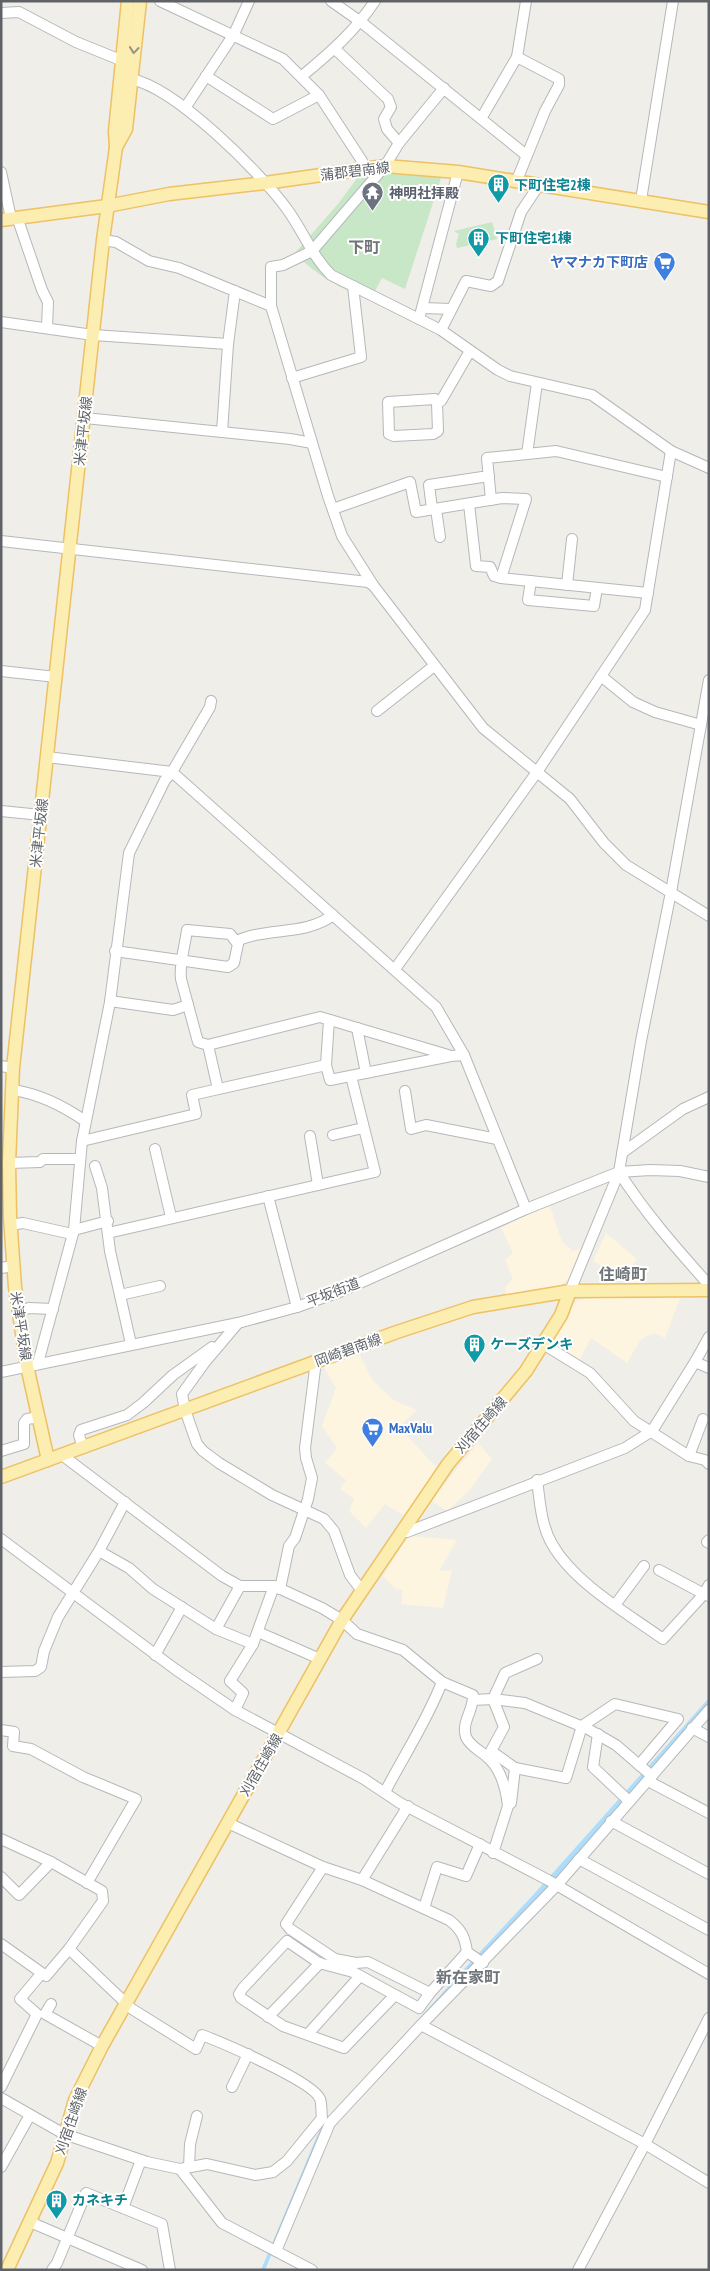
<svg xmlns="http://www.w3.org/2000/svg" width="710" height="2271" viewBox="0 0 710 2271" font-family="'PT Sans Narrow','Noto Sans JP',sans-serif">
<rect width="100%" height="100%" fill="#f0eee8"/>
<!-- commercial -->
<g fill="#fdf5e0">
<path d="M550,1206L562,1242L573,1251L582,1248L568,1279L556,1289L507,1296L505,1288L513,1278L505,1260L513,1253L501,1228L540,1209Z"/>
<path d="M606,1233L637,1259L629,1269L649,1286L637,1287L619,1279L611,1270L608,1277L599,1264L593,1261Z"/>
<path d="M681,1296L665,1338L655,1333L641,1339L627,1363L591,1338L579,1361L550,1343L571,1304L589,1297Z"/>
<path d="M360,1355L373,1381L395,1401L417,1410L399,1427L437,1468L405,1516L385,1504L366,1528L349,1511L354,1499L340,1489L346,1480L325,1463L337,1448L322,1426L336,1388L323,1366Z"/>
<path d="M478,1443L492,1459L469,1491L447,1511L431,1500Z"/>
<path d="M408,1536L457,1540L439,1571L452,1570L443,1608L401,1604L403,1590L396,1589L383,1576Z"/>
</g>
<!-- green -->
<g fill="#c7e7c6">
<path d="M399,172L441,178L405,289L382,278L370,300C341,289 316,276 295,253L338,204L361,173Z"/>
<path d="M492,222L497,239L457,248L456,244L459,234L454,231Z"/>
</g>
<!-- water -->
<path fill="#acddfc" d="M709,1698V1706L570,1865L326,2126L265,2270H261L317,2136L323,2125L464,1969L534,1894Z"/>
<g fill="none" stroke-linecap="round" stroke-linejoin="round">
<defs>
<g id="minor">
<path d="M160,1L283,59L319,95L362,161V169"/>
<path d="M331,1L361,22L526,155"/>
<path d="M1,13L19,12L76,42L123,61"/>
<path d="M335,49L388,99L391,107L384,119L387,129L399,143"/>
<path d="M517,57L559,79V85L545,111L517,180"/>
<path d="M206,76L273,119L319,95"/>
<path d="M302,76C330,53 355,31 375,1"/>
<path d="M131,79C176,88 260,172 287,209C303,231 312,256 331,275L441,330L498,370L510,376L592,395L671,451L709,468"/>
<path d="M444,88L399,143L385,166L312,251L283,265L271,267V306L328,496L342,536L373,585L483,728L570,799L604,843L626,865L709,916"/>
<path d="M185,108L234,34L249,1"/>
<path d="M482,117L517,57L526,1"/>
<path d="M1,172L11,218"/>
<path d="M641,200L673,1"/>
<path d="M17,217L42,290L48,302L47,328"/>
<path d="M103,240L116,242L149,261L179,268L271,306"/>
<path d="M423,308L451,309"/>
<path d="M419,319L458,172"/>
<path d="M1,322L93,335L228,344"/>
<path d="M441,330L466,281L491,286L498,281L521,212L539,185"/>
<path d="M292,378L361,357L353,286"/>
<path d="M438,403L435,399L388,402L389,434L394,436L433,434L438,431L437,403L441,401L470,351"/>
<path d="M85,418L290,439L312,443"/>
<path d="M222,432L228,344L235,291"/>
<path d="M527,454L556,451L667,477"/>
<path d="M491,500L487,458L527,454L537,383"/>
<path d="M469,504L476,566L490,567L494,576L501,578L648,593"/>
<path d="M333,509L410,482L416,512L502,498L526,499L501,578"/>
<path d="M432,509L429,485L489,476"/>
<path d="M436,509L440,537"/>
<path d="M1,541L368,582L373,585"/>
<path d="M531,581L528,600L594,606L597,588"/>
<path d="M567,585L572,539"/>
<path d="M1,671L56,677"/>
<path d="M601,676L633,702L655,712L701,725"/>
<path d="M377,711L434,666"/>
<path d="M47,757L172,772L436,1007L464,1055L526,1209"/>
<path d="M1,811L41,815"/>
<path d="M236,941C267,927 306,936 333,915"/>
<path d="M115,951L228,967L234,963L238,944L230,934L187,930C185,946 179,964 181,979L198,1042L208,1045"/>
<path d="M395,969L537,772L645,610L671,451"/>
<path d="M110,1001L173,1010L188,1005"/>
<path d="M357,1028L366,1073"/>
<path d="M326,1065L329,1020"/>
<path d="M1,1066L13,1068"/>
<path d="M218,1089L208,1045L320,1017L448,1055"/>
<path d="M13,1090C40,1094 62,1105 85,1121"/>
<path d="M405,1091L411,1129L426,1125L497,1139"/>
<path d="M333,1135L363,1128"/>
<path d="M310,1136L318,1185"/>
<path d="M82,1141L196,1114L192,1095L326,1065L330,1080L451,1056L464,1055"/>
<path d="M155,1149L171,1217"/>
<path d="M622,1153L683,1109L709,1097"/>
<path d="M9,1163L40,1162L43,1159H80"/>
<path d="M95,1166L102,1188L110,1251L131,1344"/>
<path d="M619,1172C645,1213 677,1249 709,1285"/>
<path d="M268,1196L297,1307"/>
<path d="M10,1225L23,1223L72,1234"/>
<path d="M74,1230L108,1221"/>
<path d="M108,1233L375,1172L351,1076"/>
<path d="M1,1268L13,1266"/>
<path d="M570,1291L619,1172L641,1041L671,892L709,680"/>
<path d="M120,1295L160,1286"/>
<path d="M18,1311L29,1308L53,1309"/>
<path d="M238,1323L205,1362L182,1394L185,1410L197,1444L203,1451L219,1463L272,1495L324,1519L334,1531L350,1575L362,1591"/>
<path d="M543,1344L590,1373L634,1421L689,1456L705,1460L709,1464"/>
<path d="M695,1362L709,1368"/>
<path d="M38,1363L74,1230L82,1141L110,1002L129,853L165,780L172,772L210,707L211,701"/>
<path d="M1,1372L238,1323L297,1307L342,1291L526,1209L619,1172L650,1170L680,1171L709,1177"/>
<path d="M83,1448L79,1435L81,1430L127,1415L143,1403L173,1375L212,1347"/>
<path d="M1,1451L24,1444V1423L27,1419L39,1417"/>
<path d="M62,1455L222,1576L240,1586H274L322,1608L342,1620L357,1634L403,1650L442,1682L473,1695C474,1710 461,1722 466,1737C470,1746 479,1750 486,1756C500,1767 506,1788 508,1806L493,1853"/>
<path d="M689,1456L703,1419"/>
<path d="M537,1480C540,1502 541,1525 552,1544C574,1583 627,1613 663,1639L704,1594L709,1596"/>
<path d="M403,1530L407,1532L625,1448L652,1431L695,1362L709,1337"/>
<path d="M1,1539L175,1669L235,1710L364,1779L400,1803L548,1880L709,1974"/>
<path d="M709,1540L707,1542L709,1543"/>
<path d="M99,1551L129,1568L153,1589L216,1629L253,1644L274,1586"/>
<path d="M659,1570L704,1594L709,1585"/>
<path d="M280,1589L289,1546L295,1538L308,1499L312,1478L306,1458L305,1448L316,1361"/>
<path d="M615,1605L644,1566"/>
<path d="M216,1629L240,1586"/>
<path d="M258,1632L320,1659"/>
<path d="M155,1655L182,1607"/>
<path d="M1,1672L35,1671L41,1667L44,1651L58,1617L99,1551L125,1502"/>
<path d="M473,1700L493,1699L525,1703L588,1729L616,1745L652,1776"/>
<path d="M235,1710L243,1693L230,1681L253,1644"/>
<path d="M692,1728L709,1737"/>
<path d="M1,1730L14,1732L13,1746L31,1749L83,1777L136,1799L87,1883"/>
<path d="M598,1734L593,1767L629,1801"/>
<path d="M515,1768L566,1778L582,1726L615,1704L678,1719L639,1765"/>
<path d="M648,1781L709,1813"/>
<path d="M385,1792C404,1755 427,1721 442,1682"/>
<path d="M511,1803L515,1768L491,1751L504,1727L493,1699L505,1673L537,1659"/>
<path d="M611,1821L709,1874"/>
<path d="M228,1823L323,1867L362,1880L449,1920C461,1929 465,1937 467,1952L483,1963"/>
<path d="M1,1839L51,1862L102,1891L103,1901L69,1949L46,1976L1,1944"/>
<path d="M579,1859L709,1930"/>
<path d="M323,1867L286,1924L290,1929L335,1959L356,1963L368,1962L430,1993L467,1952"/>
<path d="M1,1877L19,1895L51,1862"/>
<path d="M362,1880L408,1806"/>
<path d="M424,1908L437,1867L466,1876L480,1844"/>
<path d="M395,1995L344,2048L283,2026L241,1998L239,1994L243,1988L287,1941L319,1963L353,1972L419,2008L430,1993"/>
<path d="M51,2004L45,2014L102,2046"/>
<path d="M268,2017L320,1963"/>
<path d="M421,2025L645,2144L709,2183"/>
<path d="M308,2034L360,1976"/>
<path d="M1,2087L37,2014L20,1999L41,1974"/>
<path d="M232,2087L248,2054"/>
<path d="M1,2098L64,2134L147,2162L180,2169L207,2164L255,2175L273,2172L287,2161L322,2118C321,2112 322,2104 320,2099C314,2082 223,2043 202,2035L196,2049L132,2009L69,1949"/>
<path d="M141,2160L123,2208L162,2224L170,2270"/>
<path d="M1,2167L30,2115"/>
<path d="M189,2167L190,2144L197,2116"/>
<path d="M180,2169L222,2223L312,2270"/>
<path d="M30,2222L142,2270"/>
<path d="M276,2251L330,2123L421,2025L557,1885L709,1710"/>
<path d="M52,2270L57,2263L86,2193L123,2208"/>
<path d="M578,2270L645,2144L709,2018"/>
</g>
<g id="major">
<path d="M116,147L126,129L140,1"/>
<path d="M1,220L107,206L169,194L265,183L385,166L458,172L709,212"/>
<path d="M48,1460L27,1366L15,1287L10,1217L9,1163L13,1068L103,240L116,147L115,131L128,1"/>
<path d="M1,1477L397,1332L473,1307L570,1291L709,1290"/>
<path d="M7,2270L57,2163L75,2100L102,2046L342,1620L448,1464L526,1371L561,1315L570,1291"/>
</g>
</defs>
<!-- minor casing -->
<use href="#minor" stroke="#b5b8bb" stroke-width="12"/>
<!-- major casing -->
<use href="#major" stroke="#edc164" stroke-width="15"/>
<!-- minor -->
<use href="#minor" stroke="#fff" stroke-width="10"/>
<!-- major -->
<use href="#major" stroke="#fcedb1" stroke-width="12"/>
</g>
<!-- one-way arrows -->
<defs><path id="oneway-chevron" d="M-2-3.5L2.5 0L-2 3.5" fill="none" stroke-width="1.6" stroke-linecap="round" stroke-linejoin="round" transform="scale(1.25)"/></defs>
<use stroke="#969381" href="#oneway-chevron" transform="translate(134 50) rotate(96)"/>
<!-- icons -->
<defs>
<symbol id="building-pin" viewBox="-11 -11 22 30"><path d="M0 17L-7.5 6A9.5 9.5 0 1 1 7.5 6Z" fill="#0f9aa8" stroke="#fff"/><path d="M-4-6H4V6H1V3H-1V6H-4ZM-2.5-4.3h1.7v1.8h-1.7ZM.8-4.3h1.7v1.8H.8ZM-2.5-1h1.7V.8h-1.7ZM.8-1h1.7V.8H.8Z" fill="#fff"/></symbol>
<symbol id="temple-pin" viewBox="-11 -11 22 30"><path d="M0 17L-7.5 6A9.5 9.5 0 1 1 7.5 6Z" fill="#6b7280" stroke="#fff"/><path d="M0-6L5-2H3V0L6.5 2.5H4V6H1.5V3h-3V6H-4V2.5H-6.5L-3 0V-2H-5Z" fill="#fff"/></symbol>
<symbol id="supermarket-pin" viewBox="-11 -11 22 30"><path d="M0 17L-7.5 6A9.5 9.5 0 1 1 7.5 6Z" fill="#3f7fe0" stroke="#fff"/><path d="M-6-5.5h2.5l.6 2H6L4.5 2H-2.5L-4.4-4H-6ZM-1.5 3.2a1.3 1.3 0 1 0 .1 0ZM3 3.2a1.3 1.3 0 1 0 .1 0Z" fill="#fff"/></symbol>
</defs>
<g fill-rule="evenodd">
<use href="#building-pin" x="486" y="172" width="25" height="34"/>
<use href="#temple-pin" x="360" y="180" width="25" height="34"/>
<use href="#building-pin" x="466" y="226" width="25" height="34"/>
<use href="#supermarket-pin" x="652" y="250" width="25" height="34"/>
<use href="#building-pin" x="462" y="1332" width="25" height="34"/>
<use href="#supermarket-pin" x="360" y="1416" width="25" height="34"/>
<use href="#building-pin" x="44" y="2188" width="25" height="34"/>
</g>
<g text-anchor="middle" dominant-baseline="central" stroke-width="4" stroke-linejoin="round" paint-order="stroke">
<!-- street labels -->
<g font-size="14" fill="#5f6367" stroke="#fff">
<text transform="translate(355 171) rotate(-7)">蒲郡碧南線</text>
<text transform="translate(83 431) rotate(-84)">米津平坂線</text>
<text transform="translate(39 833) rotate(-84)">米津平坂線</text>
<text transform="translate(333 1292) rotate(-21)">平坂街道</text>
<text transform="translate(21 1326) rotate(81)">米津平坂線</text>
<text transform="translate(348 1350) rotate(-20)">岡崎碧南線</text>
<text transform="translate(481 1425) rotate(-49)">刈宿住崎線</text>
<text transform="translate(261 1765) rotate(-60)">刈宿住崎線</text>
<text transform="translate(71 2121) rotate(-71)">刈宿住崎線</text>
</g>
<!-- culture labels -->
<g font-size="14" font-weight="bold" fill="#0d838f" stroke="#fff" text-anchor="start">
<text x="514" y="185">下町住宅2棟</text>
<text x="495" y="238">下町住宅1棟</text>
<text x="490" y="1344">ケーズデンキ</text>
<text x="72" y="2200">カネキチ</text>
</g>
<!-- worship labels -->
<g font-size="14" font-weight="bold" fill="#5b616d" stroke="#fff" text-anchor="start">
<text x="389" y="193">神明社拝殿</text>
</g>
<!-- shop labels -->
<g font-size="14" font-weight="bold" fill="#366cbe" stroke="#fff" text-anchor="end">
<text x="648" y="262">ヤマナカ下町店</text>
<text x="389" y="1428" text-anchor="start">MaxValu</text>
</g>
<!-- quarter labels -->
<g font-size="16" font-weight="bold" fill="#707579" stroke="#fff">
<text x="364" y="247">下町</text>
<text x="623" y="1274">住崎町</text>
<text x="468" y="1977">新在家町</text>
</g>
</g>
<!-- border -->
<rect width="710" height="2271" fill="none" stroke="#5f6367" stroke-width="5"/>
</svg>
